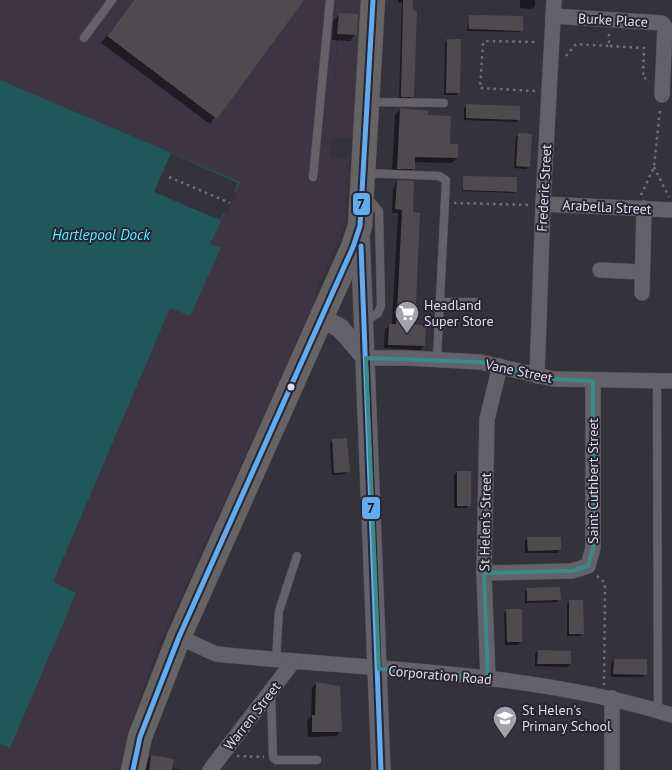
<svg xmlns="http://www.w3.org/2000/svg" width="672" height="770" viewBox="0 0 672 770" font-family="'PT Sans',sans-serif">
<rect width="100%" height="100%" fill="#34323a"/>
<!-- commercial -->
<path fill="#3e3543" d="M339,13L360,15L354,139L332,138Z"/>
<!-- industrial -->
<path fill="#3e3544" d="M0,0H361L360,15L338,14L331,158L349,159L345,225L316,289L314,305L161,640L131,724L118,770H0Z"/>
<!-- water -->
<path fill="#20575b" d="M0,80L240,182L210,244L221,248L190,316L170,308L53,582L76,593L10,748L0,743Z"/>
<!-- pier -->
<path fill="#34323a" d="M171,153L238,183L234,192L237,194L227,214L224,213L220,220L154,192Z"/>
<!-- shadow -->
<g fill="#0007">
<path d="M134,0H303L210,124L101,43Z"/>
<path d="M398,0H412L413,96L411,98H399L402,3H398Z"/>
<path d="M520,0H535V6L532,9L520,8Z"/>
<path d="M339,15L356,34L350,41L332,40L333,21Z"/>
<path d="M470,16L521,30L519,32L467,31Z"/>
<path d="M447,40L459,93L456,95H444L445,43Z"/>
<path d="M467,106L518,120L516,122L464,120V108Z"/>
<path d="M401,109L426,117L457,158L451,163L414,162L413,169L408,175L392,174L395,115Z"/>
<path d="M519,134L529,166L526,169L514,168L516,137Z"/>
<path d="M464,177L516,191L514,193L462,191Z"/>
<path d="M397,181L412,214L413,326L424,346L420,350L384,348L385,329L392,325L398,213H392L393,189Z"/>
<path d="M333,440L348,471L345,474L332,475L330,443Z"/>
<path d="M457,472L469,505L466,508H454V475Z"/>
<path d="M528,538L560,550L557,553H525V541Z"/>
<path d="M528,589L559,599L557,602L525,603V592Z"/>
<path d="M570,601L582,633L580,636H567V604Z"/>
<path d="M507,610L521,642L518,645H505L504,613Z"/>
<path d="M538,651L570,664L567,667L535,666V654Z"/>
<path d="M614,660L646,674L643,677H611V663Z"/>
<path d="M316,683L341,731L336,736L308,737L307,721L311,717L312,688Z"/>
<path d="M151,756L171,768L182,770H145L146,760Z"/>
</g>
<!-- building -->
<g fill="#4f4a4e">
<path d="M134,0H304L217,119L107,36Z"/>
<path d="M403,0H413V10L417,11L414,97H401Z"/>
<path d="M339,13L358,14L357,35L337,34Z"/>
<path d="M469,15L523,16V31L469,29Z"/>
<path d="M447,39H461L460,93H446Z"/>
<path d="M466,104L520,106V120L466,118Z"/>
<path d="M400,108L428,111V115L451,116L450,144H458V158L415,157V169H397Z"/>
<path d="M518,133L532,134L530,167L516,166Z"/>
<path d="M463,176L517,177V192L463,190Z"/>
<path d="M397,180L414,181L413,212L420,213L415,325H426L425,346L388,345L389,324H396L398,292L402,210L395,209Z"/>
<path d="M347,438L350,472L334,473L332,439Z"/>
<rect x="457" y="471" width="14" height="35"/>
<path d="M527,537H561V550L528,551Z"/>
<path d="M560,587L561,600L527,601V588Z"/>
<path d="M569,600H583L584,634H569Z"/>
<path d="M506,609H522V642H507Z"/>
<path d="M538,650L571,651V664H537Z"/>
<path d="M614,659H647V675L613,674Z"/>
<path d="M316,682L340,686L342,732H312V715H315Z"/>
<path d="M151,755L174,759L172,770H149Z"/>
</g>
<g fill="none" stroke-linecap="round" stroke-linejoin="round">
<defs>
<g id="service">
<path d="M84,38L112,0"/>
<path d="M369,102L444,103"/>
<path d="M365,173L439,176L446,180L437,359"/>
<path d="M313,177L330,0"/>
<path d="M441,302H477"/>
<path d="M365,322L378,313L381,306L379,211L366,196"/>
<path d="M657,381L658,711"/>
<path d="M276,660L279,611L297,556"/>
<path d="M271,694L273,757L276,760H317"/>
</g>
<g id="minor">
<path d="M553,16L662,23L665,27L662,95"/>
<path d="M543,204L672,210"/>
<path d="M600,270L642,272"/>
<path d="M642,293L644,208"/>
<path d="M366,358H407L480,362L554,379L672,381"/>
<path d="M537,376L543,204L554,0"/>
<path d="M484,573L572,571L588,566L593,548V381"/>
<path d="M179,637L216,654C368,670 526,670 672,715"/>
<path d="M488,679L484,573L487,419L500,366"/>
<path d="M210,770L293,662"/>
<path d="M612,770V698"/>
</g>
<g id="tertiary">
<path d="M360,232L381,770"/>
<path d="M323,319L340,328L366,358"/>
</g>
<path id="primary" d="M133,770L140,737L179,637L353,247L360,226L373,0"/>
</defs>
<!-- service casing -->
<use href="#service" stroke="#4f4e55" stroke-width="9"/>
<!-- minor casing -->
<use href="#minor" stroke="#4f4e55" stroke-width="16"/>
<!-- tertiary casing -->
<use href="#tertiary" stroke="#4f4e55" stroke-width="20"/>
<!-- primary casing -->
<use href="#primary" stroke="#4f4e55" stroke-width="25"/>
<!-- path -->
<g stroke="#706e75" stroke-width="2.5" stroke-dasharray="2.5 4" stroke-linecap="butt">
<path d="M609,34V46L644,48L643,78L650,79"/>
<path d="M566,56L576,44L609,46"/>
<path d="M535,91L480,88L483,43L486,41L538,42"/>
<path d="M654,167L669,197"/>
<path d="M169,177L230,203"/>
<path d="M641,195L654,167L660,109"/>
<path d="M454,203L531,205"/>
<path d="M597,576L605,583L604,685"/>
<path d="M237,756L264,757"/>
</g>
<!-- service -->
<use href="#service" stroke="#646268" stroke-width="8"/>
<!-- minor -->
<use href="#minor" stroke="#646268" stroke-width="15"/>
<!-- tertiary -->
<use href="#tertiary" stroke="#646268" stroke-width="19"/>
<!-- primary -->
<use href="#primary" stroke="#676363" stroke-width="24"/>
<defs>
<g id="bus-1">
<path d="M361,246L381,770"/>
<path d="M133,770L140,737L179,637L353,247L360,226L373,0"/>
</g>
</defs>
<!-- bus-1 casing -->
<use href="#bus-1" stroke="#292534" stroke-width="9"/>
<!-- bus-1 -->
<use href="#bus-1" stroke="#60acee" stroke-width="5"/>
</g>
<!-- marked area -->
<path fill="none" stroke="#398b86" stroke-width="4" stroke-linejoin="round" d="M366,358L480,362L554,379L593,381V548L588,566L572,571L484,573L488,679L379,669Z"/>
<!-- icons -->
<defs>
<symbol id="supermarket-pin" viewBox="-11 -11 22 30"><path d="M0 17L-7.5 6A9.5 9.5 0 1 1 7.5 6Z" fill="#a3a1aa" stroke="#292534"/><path d="M-6-5.5h2.5l.6 2H6L4.5 2H-2.5L-4.4-4H-6ZM-1.5 3.2a1.3 1.3 0 1 0 .1 0ZM3 3.2a1.3 1.3 0 1 0 .1 0Z" fill="#fff"/></symbol>
<symbol id="school-pin" viewBox="-11 -11 22 30"><path d="M0 17L-7.5 6A9.5 9.5 0 1 1 7.5 6Z" fill="#a3a1aa" stroke="#292534"/><path d="M0-5L7-2L0 1L-7-2ZM-4 1L0 2.5L4 1V4Q0 6-4 4Z" fill="#fff"/></symbol>
</defs>
<g fill-rule="evenodd">
<use href="#supermarket-pin" x="393" y="299" width="28" height="38"/>
<use href="#school-pin" x="491" y="704" width="28" height="38"/>
</g>
<!-- markers -->
<circle fill="#dfdde7" stroke="#292534" stroke-width="2" cx="291" cy="387" r="4.5"/>
<g text-anchor="middle" dominant-baseline="central" stroke-width="4" stroke-linejoin="round" paint-order="stroke">
<!-- street labels -->
<g font-size="14" fill="#dfdde7" stroke="#292534">
<text transform="translate(613 20) rotate(3)">Burke Place</text>
<text transform="translate(544 188) rotate(-87)">Frederic Street</text>
<text transform="translate(607 207) rotate(3)">Arabella Street</text>
<text transform="translate(519 371) rotate(12)">Vane Street</text>
<text transform="translate(593 481) rotate(-90)">Saint Cuthbert Street</text>
<text transform="translate(485 522) rotate(-89)">St Helen's Street</text>
<text transform="translate(440 675) rotate(5)">Corporation Road</text>
<text transform="translate(252 716) rotate(-52)">Warren Street</text>
</g>
<!-- poi labels -->
<g font-size="14" fill="#dfdde7" stroke="#292534" text-anchor="start">
<text x="424" y="305">Headland<tspan x="424" dy="16">Super Store</tspan></text>
<text x="522" y="710">St Helen's<tspan x="522" dy="16">Primary School</tspan></text>
</g>
<!-- water labels -->
<g font-size="15" font-style="italic" fill="#4cf2fa" stroke="#292534">
<text x="101" y="234">Hartlepool Dock</text>
</g>
</g>
<g stroke="#292534" stroke-width="2">
<rect x="352" y="192" width="19" height="24" rx="5" fill="#60acee"/>
<rect x="361" y="496" width="20" height="24" rx="5" fill="#60acee"/>
</g>
<g font-size="14" text-anchor="middle" font-weight="bold" fill="#111">
<text x="361" y="209">7</text>
<text x="371" y="513">7</text>
</g>
</svg>
